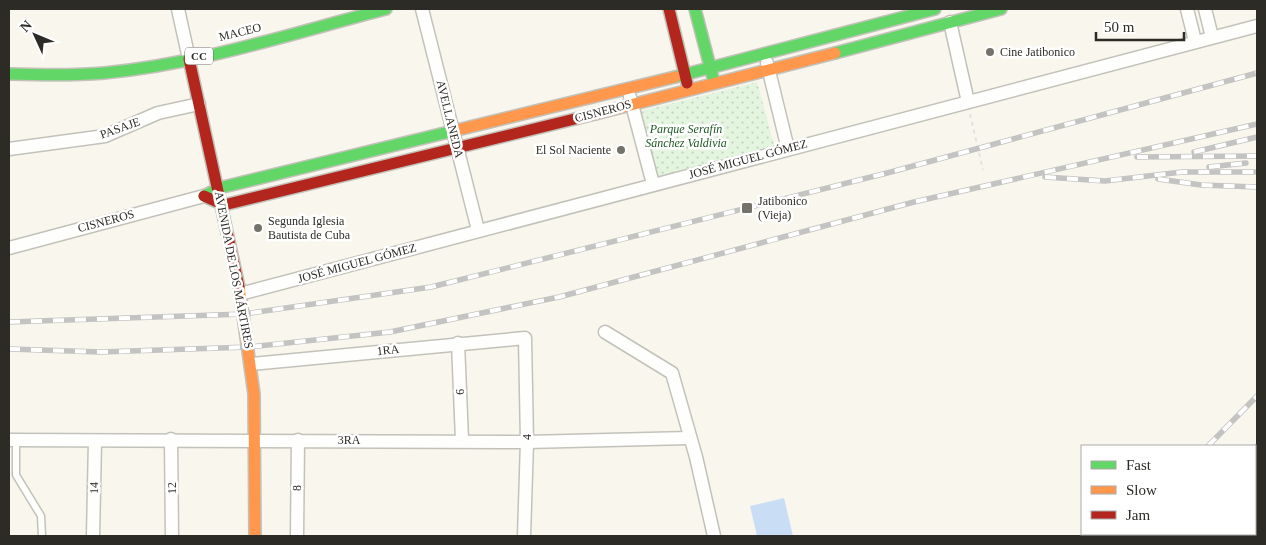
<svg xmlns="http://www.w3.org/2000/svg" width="1266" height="545" viewBox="0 0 1266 545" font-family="Georgia,serif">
<defs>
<pattern id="grass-dots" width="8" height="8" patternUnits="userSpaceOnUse" patternTransform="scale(1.25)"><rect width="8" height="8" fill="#e4f5df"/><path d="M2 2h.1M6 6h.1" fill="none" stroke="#c4d2bf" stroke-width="1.8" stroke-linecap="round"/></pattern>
</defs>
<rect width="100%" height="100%" fill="#f8f6ed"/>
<!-- grass -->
<path fill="url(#grass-dots)" d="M757,82L775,148L657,180L641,111Z"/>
<!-- water -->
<path fill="#c9def5" d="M784,498L793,536H757L750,506Z"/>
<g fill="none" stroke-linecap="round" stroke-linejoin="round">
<defs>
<g id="lane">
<path d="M16,440V475L41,516L42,536"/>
<path d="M1255,451L1257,448"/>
<path d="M1167,536L1169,534"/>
</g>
<g id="street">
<path d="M178,9L189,59"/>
<path d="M422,9L478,230"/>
<path d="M1187,9L1195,41"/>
<path d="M1205,9L1212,37"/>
<path d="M950,22L968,102"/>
<path d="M767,63L788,149"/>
<path d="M630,97L653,184"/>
<path d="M9,149L105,136L158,113L199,104"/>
<path d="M9,248L204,196"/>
<path d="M240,294L1257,26"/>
<path d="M605,332L672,373L696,457L714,536"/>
<path d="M458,343L462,440"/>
<path d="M251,364L525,338L527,442L524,536"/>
<path d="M171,439L172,536"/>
<path d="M9,440L527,442L689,438"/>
<path d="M93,536L95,441"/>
<path d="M297,536L298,440"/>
</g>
<g id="fast">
<path d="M695,9L713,78"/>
<path d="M835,53L1001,9"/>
<path d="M9,74C41,75 72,76 104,73C200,64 293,33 386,9"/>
<path d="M675,77L935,9"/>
<path d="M204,196L219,188L453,131"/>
</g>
<g id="slow">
<path d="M595,114L835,53"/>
<path d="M453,131L675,77"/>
<path d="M239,287L254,394L255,536"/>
</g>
<g id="jam">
<path d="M669,9L687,83"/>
<path d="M189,59L239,287"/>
<path d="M204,196L224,205L595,114"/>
</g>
</defs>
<!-- lane casing -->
<use href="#lane" stroke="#c3c2ba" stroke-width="9"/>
<!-- street casing -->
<use href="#street" stroke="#c3c2ba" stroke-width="15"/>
<!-- fast casing -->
<use href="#fast" stroke="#c3c2ba" stroke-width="14"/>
<!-- slow casing -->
<use href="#slow" stroke="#c3c2ba" stroke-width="14"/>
<!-- jam casing -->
<use href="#jam" stroke="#c3c2ba" stroke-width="14"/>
<!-- path -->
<path stroke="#e3e2df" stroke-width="2" stroke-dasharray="4 4" stroke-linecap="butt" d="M970,114L983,170"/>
<!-- lane -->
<use href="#lane" stroke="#fefefc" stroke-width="6"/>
<!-- street -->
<use href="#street" stroke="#fefefc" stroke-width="12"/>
<!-- fast -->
<use href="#fast" stroke="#63d668" stroke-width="11"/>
<!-- slow -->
<use href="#slow" stroke="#ff974d" stroke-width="11"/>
<!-- jam -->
<use href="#jam" stroke="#b3261e" stroke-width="11"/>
<defs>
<g id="rail">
<path d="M1194,152L1257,137"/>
<path d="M1137,157L1257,156"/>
<path d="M1209,167L1246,163"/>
<path d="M1045,177L1105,181L1182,172H1257"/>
<path d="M1158,179L1201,185L1257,187"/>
<path d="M9,322L244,314L431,287L887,173L1257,73"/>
<path d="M9,349L101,352L249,347L390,332L559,297L914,202L1257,124"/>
<path d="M1208,446L1257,396"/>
<path d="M1120,536L1122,534"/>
</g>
</defs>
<!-- rail casing -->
<use href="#rail" stroke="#c3c3c1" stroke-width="5.5"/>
<!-- rail -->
<use href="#rail" stroke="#fff" stroke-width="4" stroke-dasharray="11" stroke-linecap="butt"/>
</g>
<!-- markers -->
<g fill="#74726b" stroke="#fff" stroke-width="2">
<circle cx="990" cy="52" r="5"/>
<circle cx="621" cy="150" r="5"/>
<rect x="741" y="202" width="12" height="12" rx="2.5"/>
<circle cx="258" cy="228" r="5"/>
</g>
<g text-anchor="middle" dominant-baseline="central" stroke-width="5" stroke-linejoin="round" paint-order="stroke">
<!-- shield labels -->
<rect fill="#fff" stroke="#6c6b66" stroke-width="1" x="185" y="47.5" width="28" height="17" rx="4"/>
<g font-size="11" font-weight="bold" fill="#2d2b25">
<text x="199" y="56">CC</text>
</g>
<!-- street labels -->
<g font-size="12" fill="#2d2b25" stroke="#fff">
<text transform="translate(240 32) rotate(-14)">MACEO</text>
<text transform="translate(603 111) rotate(-15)">CISNEROS</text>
<text transform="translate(450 119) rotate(76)">AVELLANEDA</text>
<text transform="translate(120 128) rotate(-20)">PASAJE</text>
<text transform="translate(748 159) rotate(-15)">JOSÉ MIGUEL GÓMEZ</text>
<text transform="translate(106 221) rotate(-15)">CISNEROS</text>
<text transform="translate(357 263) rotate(-15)">JOSÉ MIGUEL GÓMEZ</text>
<text transform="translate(234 270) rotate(79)">AVENIDA DE LOS MÁRTIRES</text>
<text transform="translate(388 350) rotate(-6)">1RA</text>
<text transform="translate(460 392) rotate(-92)">6</text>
<text transform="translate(527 437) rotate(-90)">4</text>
<text x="349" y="440">3RA</text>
<text transform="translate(94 488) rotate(-89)">14</text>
<text transform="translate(172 488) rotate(-91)">12</text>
<text transform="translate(297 488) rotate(-90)">8</text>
</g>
<!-- poi labels -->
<g font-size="12" fill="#2d2b25" stroke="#fff" text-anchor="start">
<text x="1000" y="52">Cine Jatibonico</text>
<text x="611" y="150" text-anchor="end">El Sol Naciente</text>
<text x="758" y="201">Jatibonico<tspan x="758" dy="14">(Vieja)</tspan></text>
<text x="268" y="221">Segunda Iglesia<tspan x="268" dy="14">Bautista de Cuba</tspan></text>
</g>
<!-- park labels -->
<g font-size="12" font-style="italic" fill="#1d5922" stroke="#fff">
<text x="686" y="129">Parque Serafín<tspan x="686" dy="14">Sánchez Valdivia</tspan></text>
</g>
</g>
<!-- border -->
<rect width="1266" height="545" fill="none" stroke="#2d2b25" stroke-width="20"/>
<!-- legend -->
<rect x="1081" y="445" width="175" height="90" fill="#ffffff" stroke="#abaaa8"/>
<rect x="1091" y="461" width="25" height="8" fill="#63d668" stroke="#abaaa8"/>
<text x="1126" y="470" font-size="15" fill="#2d2b25">Fast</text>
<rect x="1091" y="486" width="25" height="8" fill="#ff974d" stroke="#abaaa8"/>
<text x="1126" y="495" font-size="15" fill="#2d2b25">Slow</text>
<rect x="1091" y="511" width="25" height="8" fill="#b3261e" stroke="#abaaa8"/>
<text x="1126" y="520" font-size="15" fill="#2d2b25">Jam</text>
<!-- north arrow -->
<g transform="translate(35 35) rotate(314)" stroke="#ffffff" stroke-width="4" paint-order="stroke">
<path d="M0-4L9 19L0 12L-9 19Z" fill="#2d2b25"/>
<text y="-8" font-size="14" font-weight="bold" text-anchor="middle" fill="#2d2b25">N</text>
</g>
<!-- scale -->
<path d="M1096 32v8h88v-8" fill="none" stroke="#2d2b25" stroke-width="2.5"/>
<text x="1104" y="32" font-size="15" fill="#2d2b25" stroke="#ffffff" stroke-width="4" paint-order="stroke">50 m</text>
</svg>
